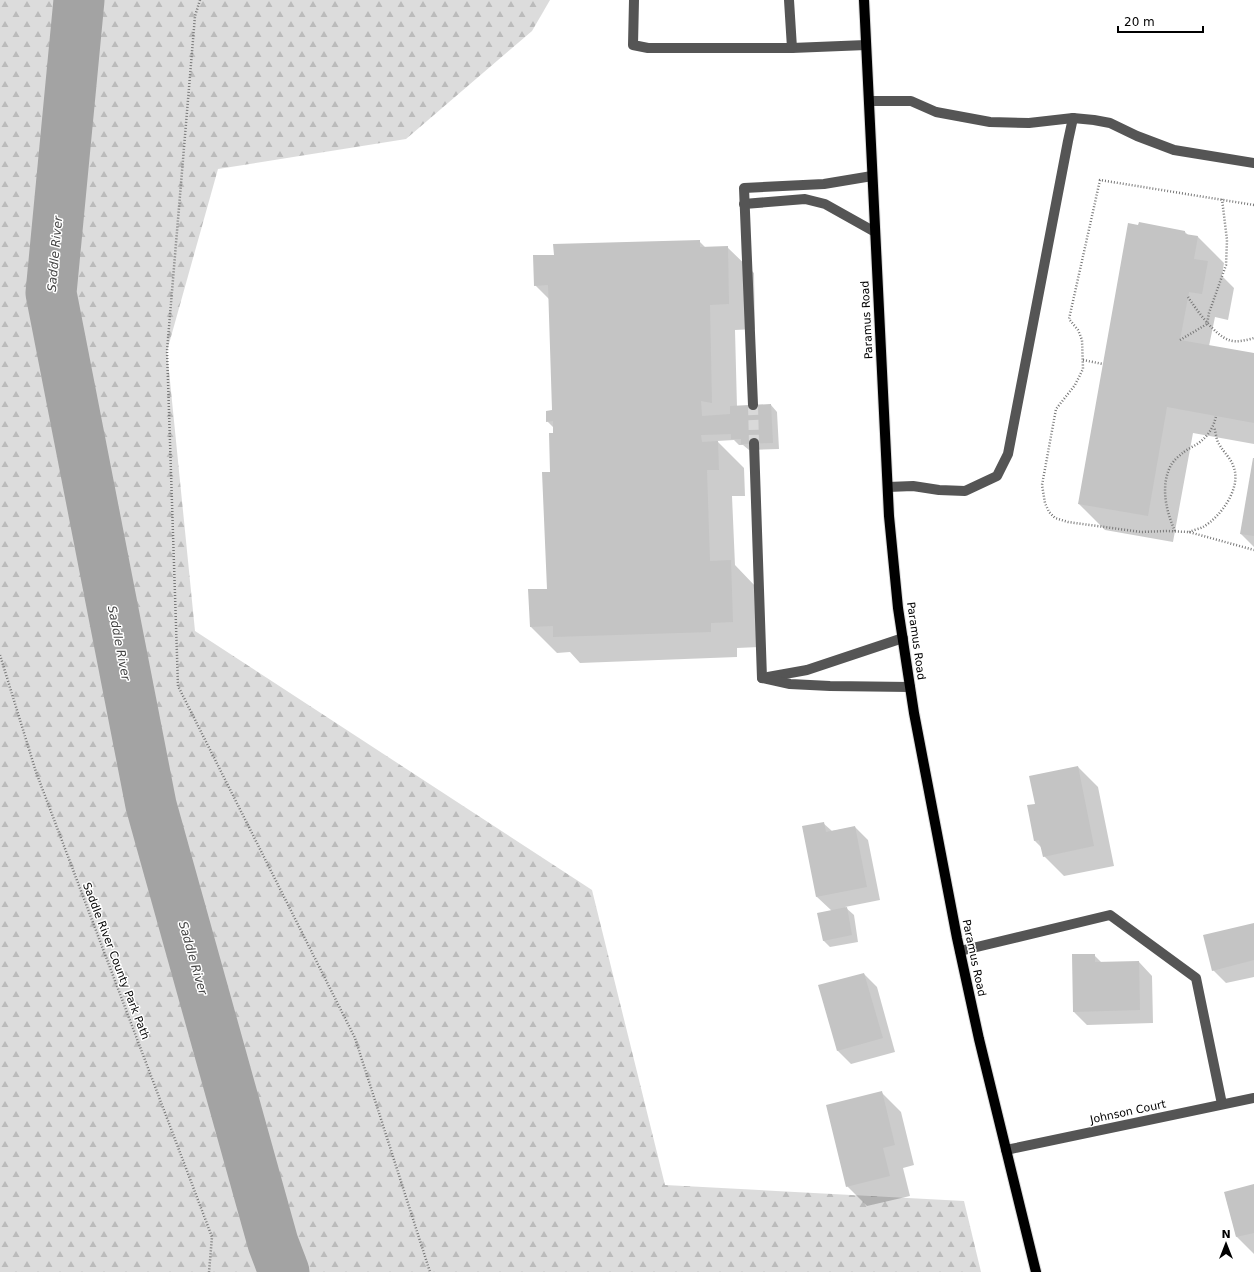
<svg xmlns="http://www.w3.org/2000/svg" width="1254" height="1272" viewBox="0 0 1254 1272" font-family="'DejaVu Sans',sans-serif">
<defs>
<pattern id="forest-firs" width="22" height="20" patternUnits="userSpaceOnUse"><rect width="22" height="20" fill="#dcdcdc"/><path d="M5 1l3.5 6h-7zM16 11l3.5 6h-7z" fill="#bbb"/></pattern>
</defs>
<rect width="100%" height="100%" fill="#fff"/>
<!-- forest -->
<path fill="url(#forest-firs)" d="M0,0H550L532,31L406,139L218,169L167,351L195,631L592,890L665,1185L964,1201L981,1272H0Z"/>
<!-- shadow -->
<g fill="#0003">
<path d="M1185,232L1189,236L1198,237L1224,263L1222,276L1234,288L1228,320L1215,317L1209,346L1254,354V444L1193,433L1173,542L1105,530L1079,504Z"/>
<path d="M699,241L706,248L727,247L754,273L755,329L735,330L737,407L771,405L777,412L779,449L749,450L743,445H739L734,440L717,441L744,468L745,496H732L735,565L757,588L759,647L737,648V657L580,663L570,652L557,653L531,627L548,589L551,473L554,434V428L547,421L553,411L550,300L535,285L555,256Z"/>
<path d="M1254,459V547L1241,534Z"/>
<path d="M1078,767L1098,787L1114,866L1064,876L1044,856L1042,848L1035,841L1036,804Z"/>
<path d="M823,823L832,831L855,827L868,840L880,900L845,907L854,915L858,942L830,947L823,940L832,911L817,897Z"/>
<path d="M1254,924V977L1226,983L1213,970Z"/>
<path d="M1094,955L1102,963L1139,962L1152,976L1153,1023L1087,1025L1074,1012Z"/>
<path d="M864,974L877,987L895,1052L851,1064L838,1051L819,986Z"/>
<path d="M881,1092L901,1112L914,1165L903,1168L910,1196L867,1206L847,1186Z"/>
<path d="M1254,1185V1254L1237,1237L1225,1193Z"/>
</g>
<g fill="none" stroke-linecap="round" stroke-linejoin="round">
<!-- river -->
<path stroke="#a3a3a3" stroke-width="51" d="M79,0L51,293L151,805L273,1243L284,1272"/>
</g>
<!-- building -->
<g fill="#c4c4c4">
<path d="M1139,222L1185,231V234L1198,236L1194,259L1208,261L1202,294L1189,292L1180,340L1254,353V423L1167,407L1148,516L1078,504L1128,223L1138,225Z"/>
<path d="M700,240V247L728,246L729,304L710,305L712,403L701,401L702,416L730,414V406L771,404L773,443L741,444V439H731V434L701,435L702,442L718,441L719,470H707L710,561L731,560L733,622L711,623V632L553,637V626L530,627L528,589H547L542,472H550L549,433H553V421L546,422V411L552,410L548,285L534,286L533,255H554L553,244Z"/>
<path d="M1253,458H1254V536L1240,534Z"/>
<path d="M1078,766L1094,846L1043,857L1039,840L1034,841L1027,805L1035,804L1029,776Z"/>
<path d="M824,822L826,832L855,826L867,887L816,897L802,826Z"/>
<path d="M847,907L852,935L823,941L817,913Z"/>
<path d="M1254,923V960L1212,971L1203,935Z"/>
<path d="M1072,954H1095V962L1139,961L1140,1010L1073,1012Z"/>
<path d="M864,973L883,1038L837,1051L818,985Z"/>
<path d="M882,1091L895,1145L883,1148L890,1176L846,1187L826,1105Z"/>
<path d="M1254,1184V1233L1236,1237L1224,1192Z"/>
</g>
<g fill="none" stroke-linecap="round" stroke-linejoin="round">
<!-- minor-tunnel -->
<path stroke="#d9d9d9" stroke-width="10" stroke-dasharray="10 5" stroke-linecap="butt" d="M753,405L754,443"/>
<defs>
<path id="major" d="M864,0L889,516L898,608L914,713L957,938L979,1039L1036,1272"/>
</defs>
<!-- major casing -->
<use href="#major" stroke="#dbdbdb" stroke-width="12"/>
<!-- path -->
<g stroke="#777" stroke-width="2.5" stroke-dasharray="1 2" stroke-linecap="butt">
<path d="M200,0L195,16L167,351L178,686L355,1038L430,1272"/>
<path d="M1254,205L1100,180L1069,319L1078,330L1082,340L1083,369L1075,385L1056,409L1042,485L1045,503L1049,512L1055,518L1068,522L1141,532L1167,531L1189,532L1254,550"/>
<path d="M1188,297C1196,309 1214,335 1229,340C1236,343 1247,340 1254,338"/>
<path d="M1180,340L1207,324L1209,313L1226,265L1227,240L1222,199"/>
<path d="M1083,360L1103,364"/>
<path d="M1175,531C1166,511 1160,486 1171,465C1174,460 1180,455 1184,452C1189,448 1195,446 1200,442C1209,435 1214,426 1216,416"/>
<path d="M1189,532C1193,530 1199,529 1203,527C1221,517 1241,488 1234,468C1231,458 1224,453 1219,444C1216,440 1216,432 1214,427"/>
<path d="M0,655L36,772L212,1237L209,1272"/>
</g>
<!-- minor -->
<g stroke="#555" stroke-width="10">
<path d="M634,0L633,45L648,48H792L866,45"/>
<path d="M789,0L792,48"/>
<path d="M869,101H911L936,112L990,122L1029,123L1073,118L1094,120L1110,123L1137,136L1174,150L1254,163"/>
<path d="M744,204L805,199L825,204L875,232"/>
<path d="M753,405L744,188L824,184L872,176"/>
<path d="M754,443L762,678"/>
<path d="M888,487L913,486L939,490L965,491L997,476L1008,454L1068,141L1073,118"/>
<path d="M768,677L807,670L903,638"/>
<path d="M762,678L790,684L830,686L910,687"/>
<path d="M960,951L1110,915L1196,978L1222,1104"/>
<path d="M1006,1150L1254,1098"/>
</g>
<!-- major -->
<use href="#major" stroke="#000" stroke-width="10"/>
</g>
<g text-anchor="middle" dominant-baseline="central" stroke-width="3" stroke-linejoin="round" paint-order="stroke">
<!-- street labels -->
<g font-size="11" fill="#000" stroke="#fff">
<text transform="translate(867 320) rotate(-93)">Paramus Road</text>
<text transform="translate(916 641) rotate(82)">Paramus Road</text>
<text transform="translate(974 958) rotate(78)">Paramus Road</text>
<text transform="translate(116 961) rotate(69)">Saddle River County Park Path</text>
<text transform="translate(1128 1112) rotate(-12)">Johnson Court</text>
</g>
<!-- water labels -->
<g font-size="12" font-style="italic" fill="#444" stroke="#fff">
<text transform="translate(55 254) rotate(-85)">Saddle River</text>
<text transform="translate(119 643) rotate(79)">Saddle River</text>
<text transform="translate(193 958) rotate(74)">Saddle River</text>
</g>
</g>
<!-- north arrow -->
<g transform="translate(1226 1244)" stroke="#ffffff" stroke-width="3" paint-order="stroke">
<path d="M0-3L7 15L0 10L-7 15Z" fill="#000000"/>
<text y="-6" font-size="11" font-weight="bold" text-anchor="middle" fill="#000000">N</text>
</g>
<!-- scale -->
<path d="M1118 26v6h85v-6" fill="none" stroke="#000000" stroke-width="2"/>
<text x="1124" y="26" font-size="12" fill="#000000" stroke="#ffffff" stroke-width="3" paint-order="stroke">20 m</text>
</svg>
